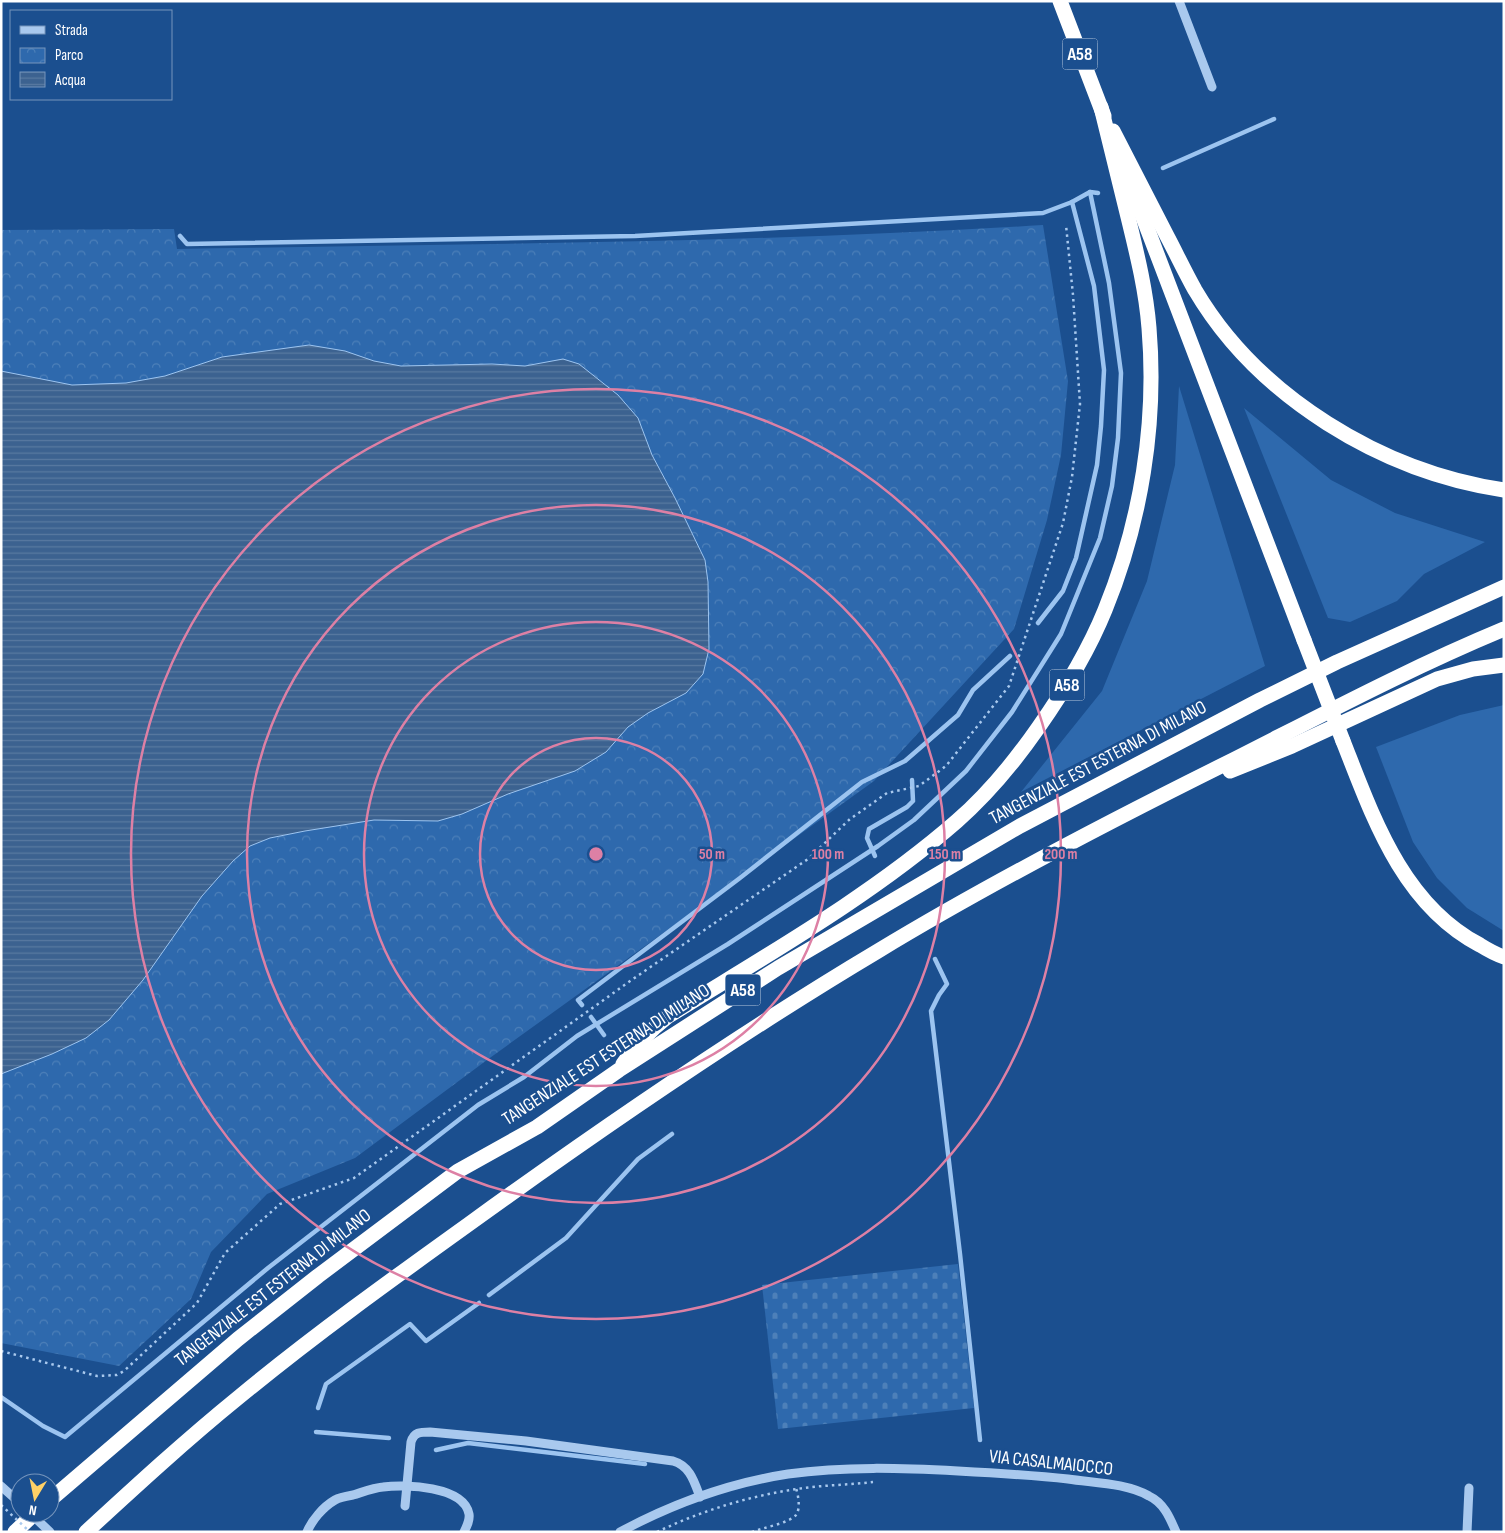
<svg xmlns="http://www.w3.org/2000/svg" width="1505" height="1533" viewBox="0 0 1505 1533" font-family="'Sofia Sans Condensed',sans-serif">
<defs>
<pattern id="cemetery-stones" width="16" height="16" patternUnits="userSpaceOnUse" patternTransform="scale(1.25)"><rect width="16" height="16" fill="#2e69ad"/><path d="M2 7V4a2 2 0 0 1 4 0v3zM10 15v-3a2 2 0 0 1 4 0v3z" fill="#4d80b9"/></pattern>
<pattern id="park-crowns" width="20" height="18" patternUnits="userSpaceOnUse" patternTransform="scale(1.25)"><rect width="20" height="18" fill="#2e69ad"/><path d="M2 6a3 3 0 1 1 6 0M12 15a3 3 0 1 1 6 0" fill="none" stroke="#4d80b9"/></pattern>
<pattern id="water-rules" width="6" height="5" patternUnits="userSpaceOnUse" patternTransform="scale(1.25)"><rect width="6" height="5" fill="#3c6290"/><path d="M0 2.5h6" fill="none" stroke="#597aa1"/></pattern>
</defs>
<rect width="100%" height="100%" fill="#1b4f8f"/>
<!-- grass -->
<g fill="#2e69ad">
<path d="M1179,386L1265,666L1021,792L1102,691L1147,581L1175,465Z"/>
<path d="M1244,408L1331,480L1395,513L1485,542L1424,574L1397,601L1350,622L1328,618Z"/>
<path d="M1504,705V931L1467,908L1437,878L1413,842L1376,747L1460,715Z"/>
</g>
<!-- cemetery -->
<path fill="url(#cemetery-stones)" d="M958,1264L974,1408L778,1429L762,1285Z"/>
<!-- park -->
<path fill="url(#park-crowns)" d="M1043,225L1068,381L1061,455L1047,520L1014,629L874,781L487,1060L355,1158L267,1194L211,1252L191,1299L119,1366L1,1343V230L174,229L177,249C466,244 755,243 1043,225Z"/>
<!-- water -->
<path fill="url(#water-rules)" stroke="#9cc4f0" d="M309,345L345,351L374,361L401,366L492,364L525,366L563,359L579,364L618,395L638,418L652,455L675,498L705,560L708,582L709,649L703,674L686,693L648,713L628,727L606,752L575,771L508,794L462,814L438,821L374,820L305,831L270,838L250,846L233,861L202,896L143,980L109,1020L86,1038L52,1054L1,1074V371L72,385L126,383L165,376L222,357Z"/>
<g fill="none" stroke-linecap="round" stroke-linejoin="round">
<!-- stream -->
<g stroke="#9cc4f0" stroke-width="4.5">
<path d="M1163,168L1274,119"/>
<path d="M180,236L187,244L635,236L1043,213L1072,202L1090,192L1098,193"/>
<path d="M1038,623L1063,591L1076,558L1097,465L1101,426L1104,370L1094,286L1072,202"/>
<path d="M875,856L867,838L869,829L907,807L913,801L912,780"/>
<path d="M935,959L947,984L939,995L931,1011L960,1254L980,1440"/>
<path d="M582,1005L578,1000L740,878L862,782L905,761L958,715L973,690L1010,656"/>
<path d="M591,1017L604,1035"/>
<path d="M489,1295L566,1238L638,1159L672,1134"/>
<path d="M1,1397L43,1426L65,1437L268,1268L478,1105L524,1077L577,1036L728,944L878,846L914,820L966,771L1012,712L1061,634L1100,538L1112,486L1118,438L1121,373L1109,283L1090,192"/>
<path d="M318,1408L326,1384L410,1324L426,1341L479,1303"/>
<path d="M316,1432L389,1438"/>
<path d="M436,1450L468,1443L645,1464"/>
</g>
<!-- path -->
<g stroke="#a9c9ee" stroke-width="2.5" stroke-dasharray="2.5 4" stroke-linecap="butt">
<path d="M1,1351L97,1376L117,1375L124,1371L197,1303L225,1253L280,1204L354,1178L633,979L808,859L850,819L887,793L919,786L946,766L1009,686L1063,523L1072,477L1080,404L1073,295L1066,225"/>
<path d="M657,1532C701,1511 749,1496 797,1489C822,1485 848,1485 873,1482"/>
<path d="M752,1532C761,1528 790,1523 796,1515C801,1508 798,1495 796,1488"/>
</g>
<!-- minor -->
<g stroke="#a9c9ee" stroke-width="9">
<path d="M1179,1L1212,87"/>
<path d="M1,1486L20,1503"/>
<path d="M405,1506L411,1442C414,1432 420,1432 430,1432L526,1441L673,1461C690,1466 694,1481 700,1497"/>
<path d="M307,1532C312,1520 323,1507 335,1500C340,1497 347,1496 353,1495C363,1492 373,1488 383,1487C405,1484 464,1486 469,1514C470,1520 467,1526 464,1532"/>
<path d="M620,1532C672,1504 730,1483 788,1474C845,1466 902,1468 958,1471C995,1473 1032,1475 1068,1479C1094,1483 1126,1483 1149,1496C1164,1503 1170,1518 1176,1532"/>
<path d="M1467,1532L1469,1488"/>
</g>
<!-- highway -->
<g stroke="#fff" stroke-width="15">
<path d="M1060,1L1104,116"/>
<path d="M1113,131C1131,166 1149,201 1167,236C1176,253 1185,272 1195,290C1258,397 1382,472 1504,490"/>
<path d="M1125,170L1304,640"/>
<path d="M1343,741C1373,817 1402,904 1480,945C1488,950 1495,954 1504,957"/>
<path d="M1230,771L1292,746L1437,679L1473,669L1504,665"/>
<path d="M623,1064C636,1045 649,1031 667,1017C765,956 870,897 957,821C988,794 1015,761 1038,728C1064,691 1088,652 1105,610C1141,522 1157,423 1149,328C1146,290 1137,254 1128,217C1119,180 1110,144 1101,107"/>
<path d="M50,1500L238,1339L318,1276L458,1171L537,1127L619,1070L778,968L1020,826L1260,700L1337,662L1504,587"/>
<path d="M15,1532L35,1513"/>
<path d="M86,1532C136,1486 186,1440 239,1397C313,1336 391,1280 469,1224C602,1128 737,1035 878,951C992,882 1110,821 1229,762C1320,716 1410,668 1504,629"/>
</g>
<!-- path-bridge -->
<path stroke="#a9c9ee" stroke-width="2.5" stroke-dasharray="2.5 4" stroke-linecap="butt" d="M1,1505L30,1532"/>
<!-- minor-bridge -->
<path stroke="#a9c9ee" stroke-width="9" d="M30,1513L50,1532"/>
<!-- highway-bridge -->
<path stroke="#fff" stroke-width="15" d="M1304,640L1343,741"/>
</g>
<!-- distance rings -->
<g fill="none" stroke="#dd80a5" stroke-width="2.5">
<circle cx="596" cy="854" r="116"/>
<circle cx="596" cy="854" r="232"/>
<circle cx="596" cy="854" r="349"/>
<circle cx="596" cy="854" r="465"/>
</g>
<g text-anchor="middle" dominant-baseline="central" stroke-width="5" stroke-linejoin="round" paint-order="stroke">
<!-- shield labels -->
<g fill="#1b4f8f" stroke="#bbcadd" stroke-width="1">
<rect x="1062.5" y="38.5" width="35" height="31" rx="4"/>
<rect x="1049.5" y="669.5" width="35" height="31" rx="4"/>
<rect x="725.5" y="974.5" width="35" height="31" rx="4"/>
</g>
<g font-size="18" font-weight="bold" fill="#fff">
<text x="1080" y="54">A58</text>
<text x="1067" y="685">A58</text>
<text x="743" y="990">A58</text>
</g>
<!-- street labels -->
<g font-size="19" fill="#fff" stroke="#1b4f8f">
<text transform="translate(1098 763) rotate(-28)">TANGENZIALE EST ESTERNA DI MILANO</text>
<text transform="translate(606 1055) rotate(-33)">TANGENZIALE EST ESTERNA DI MILANO</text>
<text transform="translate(273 1288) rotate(-38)">TANGENZIALE EST ESTERNA DI MILANO</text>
<text transform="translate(1051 1463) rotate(6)">VIA CASALMAIOCCO</text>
</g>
</g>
<circle cx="596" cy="854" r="8" fill="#dd80a5" stroke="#1b4f8f" stroke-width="2.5"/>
<g font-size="15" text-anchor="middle" font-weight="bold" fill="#dd80a5" stroke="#1b4f8f" stroke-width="5" stroke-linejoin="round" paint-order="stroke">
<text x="712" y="859">50 m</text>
<text x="828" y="859">100 m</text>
<text x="945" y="859">150 m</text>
<text x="1061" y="859">200 m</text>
</g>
<!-- border -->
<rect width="1505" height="1533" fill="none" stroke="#ffffff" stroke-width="5"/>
<!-- legend -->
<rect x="10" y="10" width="162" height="90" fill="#1b4f8f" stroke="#7695bc"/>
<rect x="20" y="26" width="25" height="8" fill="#a9c9ee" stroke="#7695bc"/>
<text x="55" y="35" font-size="15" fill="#ffffff">Strada</text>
<rect x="20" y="48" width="25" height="15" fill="url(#park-crowns)" stroke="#7695bc"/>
<text x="55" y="60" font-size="15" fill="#ffffff">Parco</text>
<rect x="20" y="72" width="25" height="15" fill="url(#water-rules)" stroke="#7695bc"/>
<text x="55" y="85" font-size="15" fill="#ffffff">Acqua</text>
<!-- north arrow -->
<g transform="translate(35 1498) rotate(190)"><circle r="24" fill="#1b4f8f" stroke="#7695bc"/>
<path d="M0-4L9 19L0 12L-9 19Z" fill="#ffd166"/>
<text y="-8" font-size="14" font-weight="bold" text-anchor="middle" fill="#ffffff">N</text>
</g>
</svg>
